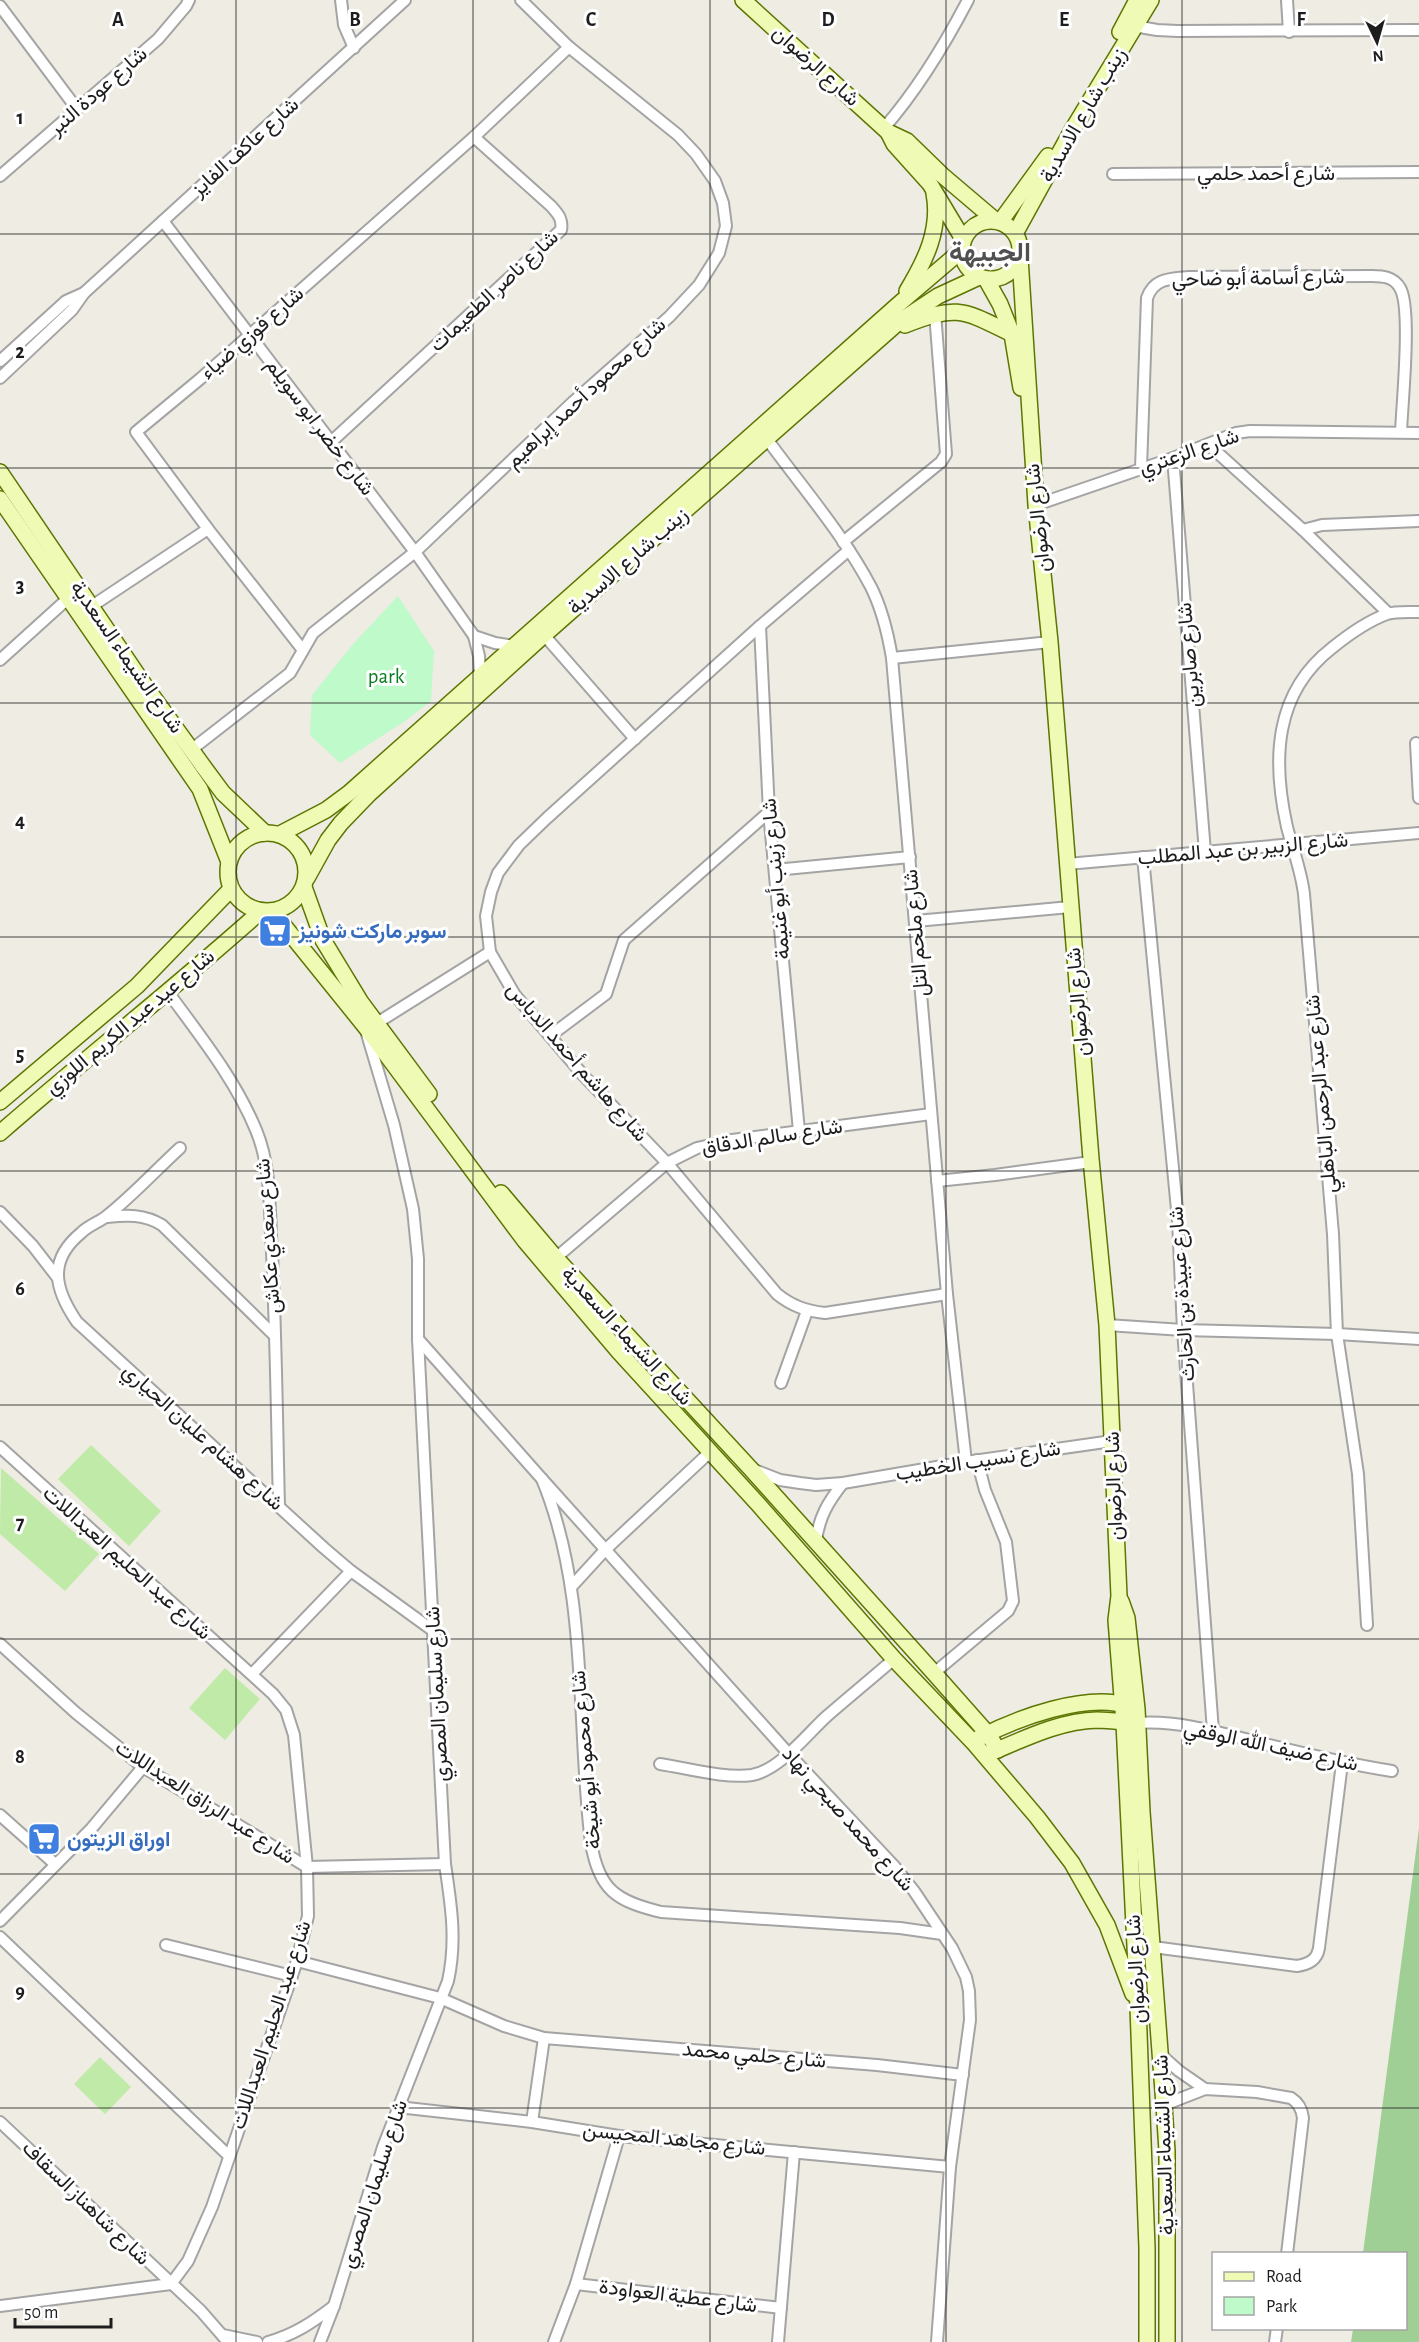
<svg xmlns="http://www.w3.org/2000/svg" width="1419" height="2342" viewBox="0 0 1419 2342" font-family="'Alegreya Sans',Vazirmatn,sans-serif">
<rect width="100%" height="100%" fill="#efece3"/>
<!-- grass -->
<g fill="#c0eaa7">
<path d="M91,1445L161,1511L129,1546L58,1479Z"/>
<path d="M1,1468L99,1554L65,1591L0,1534Z"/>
<path d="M225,1668L260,1699L225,1740L189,1708Z"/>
<path d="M100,2057L131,2087L105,2114L74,2084Z"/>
</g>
<!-- forest -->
<path fill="#a0cf96" d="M1419,1828V2342H1351L1353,2329L1406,2328V2254L1363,2253Z"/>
<!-- park -->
<path fill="#befaca" d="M398,596L434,651L431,701L405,721L340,763L310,735L312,695L354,643Z"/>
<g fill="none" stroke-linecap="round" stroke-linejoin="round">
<defs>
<g id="street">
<path d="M341,0L344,25L354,48"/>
<path d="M1287,0L1289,32"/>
<path d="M0,6L77,109"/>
<path d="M1134,26L1157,30L1178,31L1419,30"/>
<path d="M884,128C918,89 944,46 968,0"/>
<path d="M1113,174L1419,172"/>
<path d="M0,176L158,39L186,6L189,0"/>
<path d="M163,221L415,552L474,636L479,656L480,677"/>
<path d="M0,361L66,301L84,293"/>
<path d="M0,378L72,310L84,293L405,0"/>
<path d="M767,439C802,487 843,534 871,587C882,609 888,634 892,658L947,1294L966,1462"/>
<path d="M331,442L561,230C563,219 558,214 551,206L474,137"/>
<path d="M1209,445L1303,530L1388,613"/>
<path d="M1173,458L1205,852"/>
<path d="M1141,468L1147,298C1154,278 1170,279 1189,277L1372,276C1383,276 1394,277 1400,288C1412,307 1402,405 1401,432"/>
<path d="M1036,505L1173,458L1236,433L1250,431L1419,433"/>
<path d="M1303,530L1322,525L1419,521"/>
<path d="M843,542L941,462L946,454L935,313"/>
<path d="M849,550L760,626L547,818L519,845L498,873L491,892L486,916L490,952L515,995L583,1075L667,1163L777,1294C792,1306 806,1311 825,1313L947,1294"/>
<path d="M92,606L208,529"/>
<path d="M760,626L769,812L799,1131"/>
<path d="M544,635L635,739"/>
<path d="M474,636L495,643L515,646"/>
<path d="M302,649L208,529L136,432L200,379L474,137L569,47"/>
<path d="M892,658L1050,642"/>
<path d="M0,660L73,594"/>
<path d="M1416,743L1419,798"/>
<path d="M191,750L290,673L313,633L415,552L573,402L669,317L699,285L719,253L726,226L723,203L715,181L696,154L678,135L569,47L521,0"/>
<path d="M1143,857L1178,1220L1183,1330L1213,1731"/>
<path d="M1067,864L1419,833"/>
<path d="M775,870L910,857"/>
<path d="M916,921L1070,907"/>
<path d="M168,992C200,1036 235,1079 256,1130C272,1168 269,1212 272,1252C276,1337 277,1422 279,1507"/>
<path d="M550,1036L606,994L624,940L769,812"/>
<path d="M180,1148C156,1170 133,1195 108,1215C100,1222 89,1225 81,1233C47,1261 55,1290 77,1322L324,1548L351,1571L435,1632"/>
<path d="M937,1181L995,1175L1091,1162"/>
<path d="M0,1212L33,1246L57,1277"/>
<path d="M107,1217C127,1215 144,1214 162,1225L275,1336"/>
<path d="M551,1262L667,1163L697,1148L732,1140L931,1114"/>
<path d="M1107,1325L1183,1330L1337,1334L1419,1339"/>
<path d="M418,1339L542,1479C589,1593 576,1722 591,1843C599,1890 616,1901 661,1912L900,1928L942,1934"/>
<path d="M781,1383L807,1311"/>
<path d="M0,1447L273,1694L286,1710L294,1735L307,1867L308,1916L297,1961L212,2207L188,2261L171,2284"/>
<path d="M752,1469L780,1480L800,1483L816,1485L843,1483L966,1462L1112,1441"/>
<path d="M542,1479L788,1753L895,1867L914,1891L952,1948L966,1977L969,1991L970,2020L950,2167L937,2342"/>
<path d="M816,1541C819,1517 828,1502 843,1483"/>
<path d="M572,1586L605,1550L710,1452"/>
<path d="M1367,1625L1358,1474L1337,1334L1333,1234L1304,894C1301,870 1293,850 1287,827C1272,760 1274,693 1332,648C1348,635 1368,621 1387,614C1396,611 1409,612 1419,612"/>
<path d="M0,1644L76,1713L143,1767L307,1867L445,1864"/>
<path d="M934,1673L1008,1611L1013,1601L1006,1542L985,1490L977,1460"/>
<path d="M252,1674L351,1571"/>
<path d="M1138,1723C1178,1720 1221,1733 1261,1743C1305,1754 1348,1764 1392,1771"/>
<path d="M660,1764C687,1768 725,1779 752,1775C780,1770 807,1734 827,1716C849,1697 872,1678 894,1659"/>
<path d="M0,1815L55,1864"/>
<path d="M0,1921L91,1829L143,1767"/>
<path d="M0,1937L229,2156"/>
<path d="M166,1945L292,1976"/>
<path d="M1153,1947L1297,1966C1309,1964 1317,1960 1319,1948L1342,1763"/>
<path d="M297,1961L440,1998L504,2026L544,2038L877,2065L963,2075"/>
<path d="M1161,2055L1179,2071L1205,2089"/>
<path d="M1164,2105L1205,2089L1257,2092L1291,2098C1299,2103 1302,2109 1303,2118L1287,2254"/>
<path d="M398,2107L532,2122L619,2136L950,2167"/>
<path d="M0,2122L201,2311L228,2342"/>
<path d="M532,2122L544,2038"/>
<path d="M576,2284L781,2308"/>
<path d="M0,2306L171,2284"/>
<path d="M223,2335L257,2342"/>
<path d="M268,2342C294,2335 313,2322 334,2306"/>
<path d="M320,2342L334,2306L383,2147L448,1981C457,1941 451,1904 445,1864L418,1339V1259L413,1209L394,1125L367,1034L377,1023L490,952"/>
<path d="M554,2342L576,2284L619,2136"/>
<path d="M778,2342L794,2152"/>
<path d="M1275,2342L1277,2328"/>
</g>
<g id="secondary">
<path d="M743,0L888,132L907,141L942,175L995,220"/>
<path d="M1120,32L1137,0"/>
<path d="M888,132L894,144L930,184L963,239"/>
<circle cx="991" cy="250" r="29"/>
<path d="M1000,222L1048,156"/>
<path d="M1016,232L1071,132L1151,0"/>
<path d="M1020,258L1036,505L1050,642L1091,1159L1107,1325L1119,1596L1116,1620L1124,1723L1138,2007L1147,2248V2342"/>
<path d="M986,279L1000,304L1012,334L1021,388"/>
<path d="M907,291C925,261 941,230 934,193"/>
<path d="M905,325C958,304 963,310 1012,334"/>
<path d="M0,472L143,683L203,766L223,793L265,833"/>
<path d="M0,499L200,789L229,862"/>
<circle cx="267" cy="872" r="39"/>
<path d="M280,834L326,810L349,793L900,303L962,250"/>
<path d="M307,878L328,840L341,823L369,794L544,635L900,321L938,296L979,277"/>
<path d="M304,887L323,940L360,1001L429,1094"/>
<path d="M272,911L368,1030L525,1241L619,1352L758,1504L894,1659L973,1742L1037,1817L1072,1863L1107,1925L1133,1994"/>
<path d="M0,1102L137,986L231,889"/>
<path d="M0,1133C86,1058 176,987 261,911"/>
<path d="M501,1193L556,1258L750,1468L934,1673L988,1734L998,1750"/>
<path d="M1121,1601L1127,1618L1137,1709L1142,1812L1164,2105L1167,2151V2342"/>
<path d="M979,1738C1017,1718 1087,1692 1128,1706"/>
<path d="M990,1753C1024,1739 1059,1721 1097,1720C1109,1720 1122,1722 1134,1723"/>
</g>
</defs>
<!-- street casing -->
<use href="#street" stroke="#a4a4a4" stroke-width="14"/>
<!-- secondary casing -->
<use href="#secondary" stroke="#5c7602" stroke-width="18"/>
<!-- street -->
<use href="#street" stroke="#fff" stroke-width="10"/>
<!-- secondary -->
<use href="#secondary" stroke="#effbb5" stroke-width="15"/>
</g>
<!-- grid -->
<path fill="none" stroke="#1d1d1d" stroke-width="1.5" stroke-opacity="0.55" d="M236,0V2342M473,0V2342M710,0V2342M946,0V2342M1182,0V2342M0,234H1419M0,468H1419M0,703H1419M0,937H1419M0,1171H1419M0,1405H1419M0,1639H1419M0,1874H1419M0,2108H1419"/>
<!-- icons -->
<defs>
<symbol id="supermarket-square" viewBox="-11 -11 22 22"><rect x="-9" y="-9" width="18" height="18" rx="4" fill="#3f7fe0" stroke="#fff"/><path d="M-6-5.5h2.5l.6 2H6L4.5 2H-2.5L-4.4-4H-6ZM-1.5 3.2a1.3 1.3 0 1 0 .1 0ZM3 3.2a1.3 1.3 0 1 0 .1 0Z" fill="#fff"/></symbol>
</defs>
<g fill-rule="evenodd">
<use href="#supermarket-square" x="256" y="912" width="38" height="38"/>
<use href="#supermarket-square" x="25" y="1820" width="38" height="38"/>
</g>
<g text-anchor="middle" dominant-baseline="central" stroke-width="6" stroke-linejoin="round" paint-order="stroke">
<!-- street labels -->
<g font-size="21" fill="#1d1d1d" stroke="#fff">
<text transform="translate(816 66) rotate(42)">شارع الرضوان</text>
<text transform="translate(98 91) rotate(-41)">شارع عودة النبر</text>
<text transform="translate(1083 115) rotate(-60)">زينب شارع الاسدية</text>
<text transform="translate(245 147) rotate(-42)">شارع عاكف الفايز</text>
<text x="1266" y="173">شارع أحمد حلمي</text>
<text transform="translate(1258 278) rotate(-1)">شارع أسامة أبو ضاحي</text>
<text transform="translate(494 291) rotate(-43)">شارع ناصر الطعيمات</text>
<text transform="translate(252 333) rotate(-41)">شارع فوزي ضياء</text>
<text transform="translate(586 393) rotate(-43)">شارع محمود أحمد إبراهيم</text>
<text transform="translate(320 427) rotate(53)">شارع خضر ابو سويلم</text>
<text transform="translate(1189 452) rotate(-19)">شارع الزعتري</text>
<text transform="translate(1038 518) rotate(-96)">شارع الرضوان</text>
<text transform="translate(628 561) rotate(-41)">زينب شارع الاسدية</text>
<text transform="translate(1189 655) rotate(-95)">شارع صابرين</text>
<text transform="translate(127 657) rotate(55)">شارع الشيماء السعدية</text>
<text transform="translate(1243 849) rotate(-5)">شارع الزبير بن عبد المطلب</text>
<text transform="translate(776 879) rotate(-95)">شارع زينب أبو غنيمة</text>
<text transform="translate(916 933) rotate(-95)">شارع ملحم التل</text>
<text transform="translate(1078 1002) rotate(-95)">شارع الرضوان</text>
<text transform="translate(130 1022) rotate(-40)">شارع عيد عبد الكريم اللوزي</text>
<text transform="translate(577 1062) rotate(49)">شارع هاشم أحمد الدباس</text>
<text transform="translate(1321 1094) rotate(-95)">شارع عبد الرحمن الباهلي</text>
<text transform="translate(772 1137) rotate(-9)">شارع سالم الدقاق</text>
<text transform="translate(268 1236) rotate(-94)">شارع سعدي عكاش</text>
<text transform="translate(1182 1294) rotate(-94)">شارع عبيدة بن الحارث</text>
<text transform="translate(627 1336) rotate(47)">شارع الشيماء السعدية</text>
<text transform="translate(203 1437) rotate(42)">شارع هشام عليان الحياري</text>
<text transform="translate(978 1461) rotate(-9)">شارع نسيب الخطيب</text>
<text transform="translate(1114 1486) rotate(-92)">شارع الرضوان</text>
<text transform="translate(127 1563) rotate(42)">شارع عبد الحليم العبداللات</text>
<text transform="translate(437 1694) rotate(-93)">شارع سليمان المصري</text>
<text transform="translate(1271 1746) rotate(12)">شارع ضيف الله الوقفي</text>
<text transform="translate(586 1760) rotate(-95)">شارع محمود أبو شيخة</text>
<text transform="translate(205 1802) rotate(33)">شارع عبد الرزاق العبداللات</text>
<text transform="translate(848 1819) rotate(48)">شارع محمد صبحي نهاد</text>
<text transform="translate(1136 1969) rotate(-93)">شارع الرضوان</text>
<text transform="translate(271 2025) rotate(-72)">شارع عبد الحليم العبداللات</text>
<text transform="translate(754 2055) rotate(5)">شارع حلمي محمد</text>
<text transform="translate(674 2139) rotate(6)">شارع مجاهد المحيسن</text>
<text transform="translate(1164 2145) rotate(-92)">شارع الشيماء السعدية</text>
<text transform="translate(374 2184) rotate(-72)">شارع سليمان المصري</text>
<text transform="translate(86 2203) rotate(44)">شارع شاهناز السقاف</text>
<text transform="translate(678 2296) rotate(7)">شارع عطية العواودة</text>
</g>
<!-- park labels -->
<g font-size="21" fill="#097e20" stroke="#fff">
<text x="386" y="676">park</text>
</g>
<!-- shop labels -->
<g font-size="21" font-weight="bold" fill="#366cbe" stroke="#fff" text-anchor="start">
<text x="298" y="931">سوبر ماركت شونيز</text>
<text x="67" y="1839">اوراق الزيتون</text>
</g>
<!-- district labels -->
<g font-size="27" font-weight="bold" fill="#505050" stroke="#fff">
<text x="990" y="252">الجبيهة</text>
</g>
</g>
<g font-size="20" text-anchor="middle" font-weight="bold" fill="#1d1d1d" stroke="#fff" stroke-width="6" stroke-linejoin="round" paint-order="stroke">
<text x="118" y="26">A</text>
<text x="355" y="26">B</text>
<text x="591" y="26">C</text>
<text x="828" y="26">D</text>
<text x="1064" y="26">E</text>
<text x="1301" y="26">F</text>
<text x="20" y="124">1</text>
<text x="20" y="358">2</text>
<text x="20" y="592">3</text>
<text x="20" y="827">4</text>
<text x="20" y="1061">5</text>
<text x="20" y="1295">6</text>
<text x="20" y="1529">7</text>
<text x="20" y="1763">8</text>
<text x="20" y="1998">9</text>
</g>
<!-- legend -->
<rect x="1212" y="2252" width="195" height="78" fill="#ffffff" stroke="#a5a5a5" stroke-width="1.5"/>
<rect x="1224" y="2272" width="30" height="9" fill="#effbb5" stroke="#a5a5a5" stroke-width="1.5"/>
<text x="1266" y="2282" font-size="18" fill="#1d1d1d">Road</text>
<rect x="1224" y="2297" width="30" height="18" fill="#befaca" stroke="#a5a5a5" stroke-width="1.5"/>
<text x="1266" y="2312" font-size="18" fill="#1d1d1d">Park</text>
<!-- north arrow -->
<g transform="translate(1377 42) rotate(175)" stroke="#ffffff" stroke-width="4.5" paint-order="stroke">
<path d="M0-4.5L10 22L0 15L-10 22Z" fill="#1d1d1d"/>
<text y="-9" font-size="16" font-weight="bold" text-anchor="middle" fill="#1d1d1d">N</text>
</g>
<!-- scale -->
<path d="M15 2318v9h96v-9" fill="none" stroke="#1d1d1d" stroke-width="3"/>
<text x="24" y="2318" font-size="18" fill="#1d1d1d" stroke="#ffffff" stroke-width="4.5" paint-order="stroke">50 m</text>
</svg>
